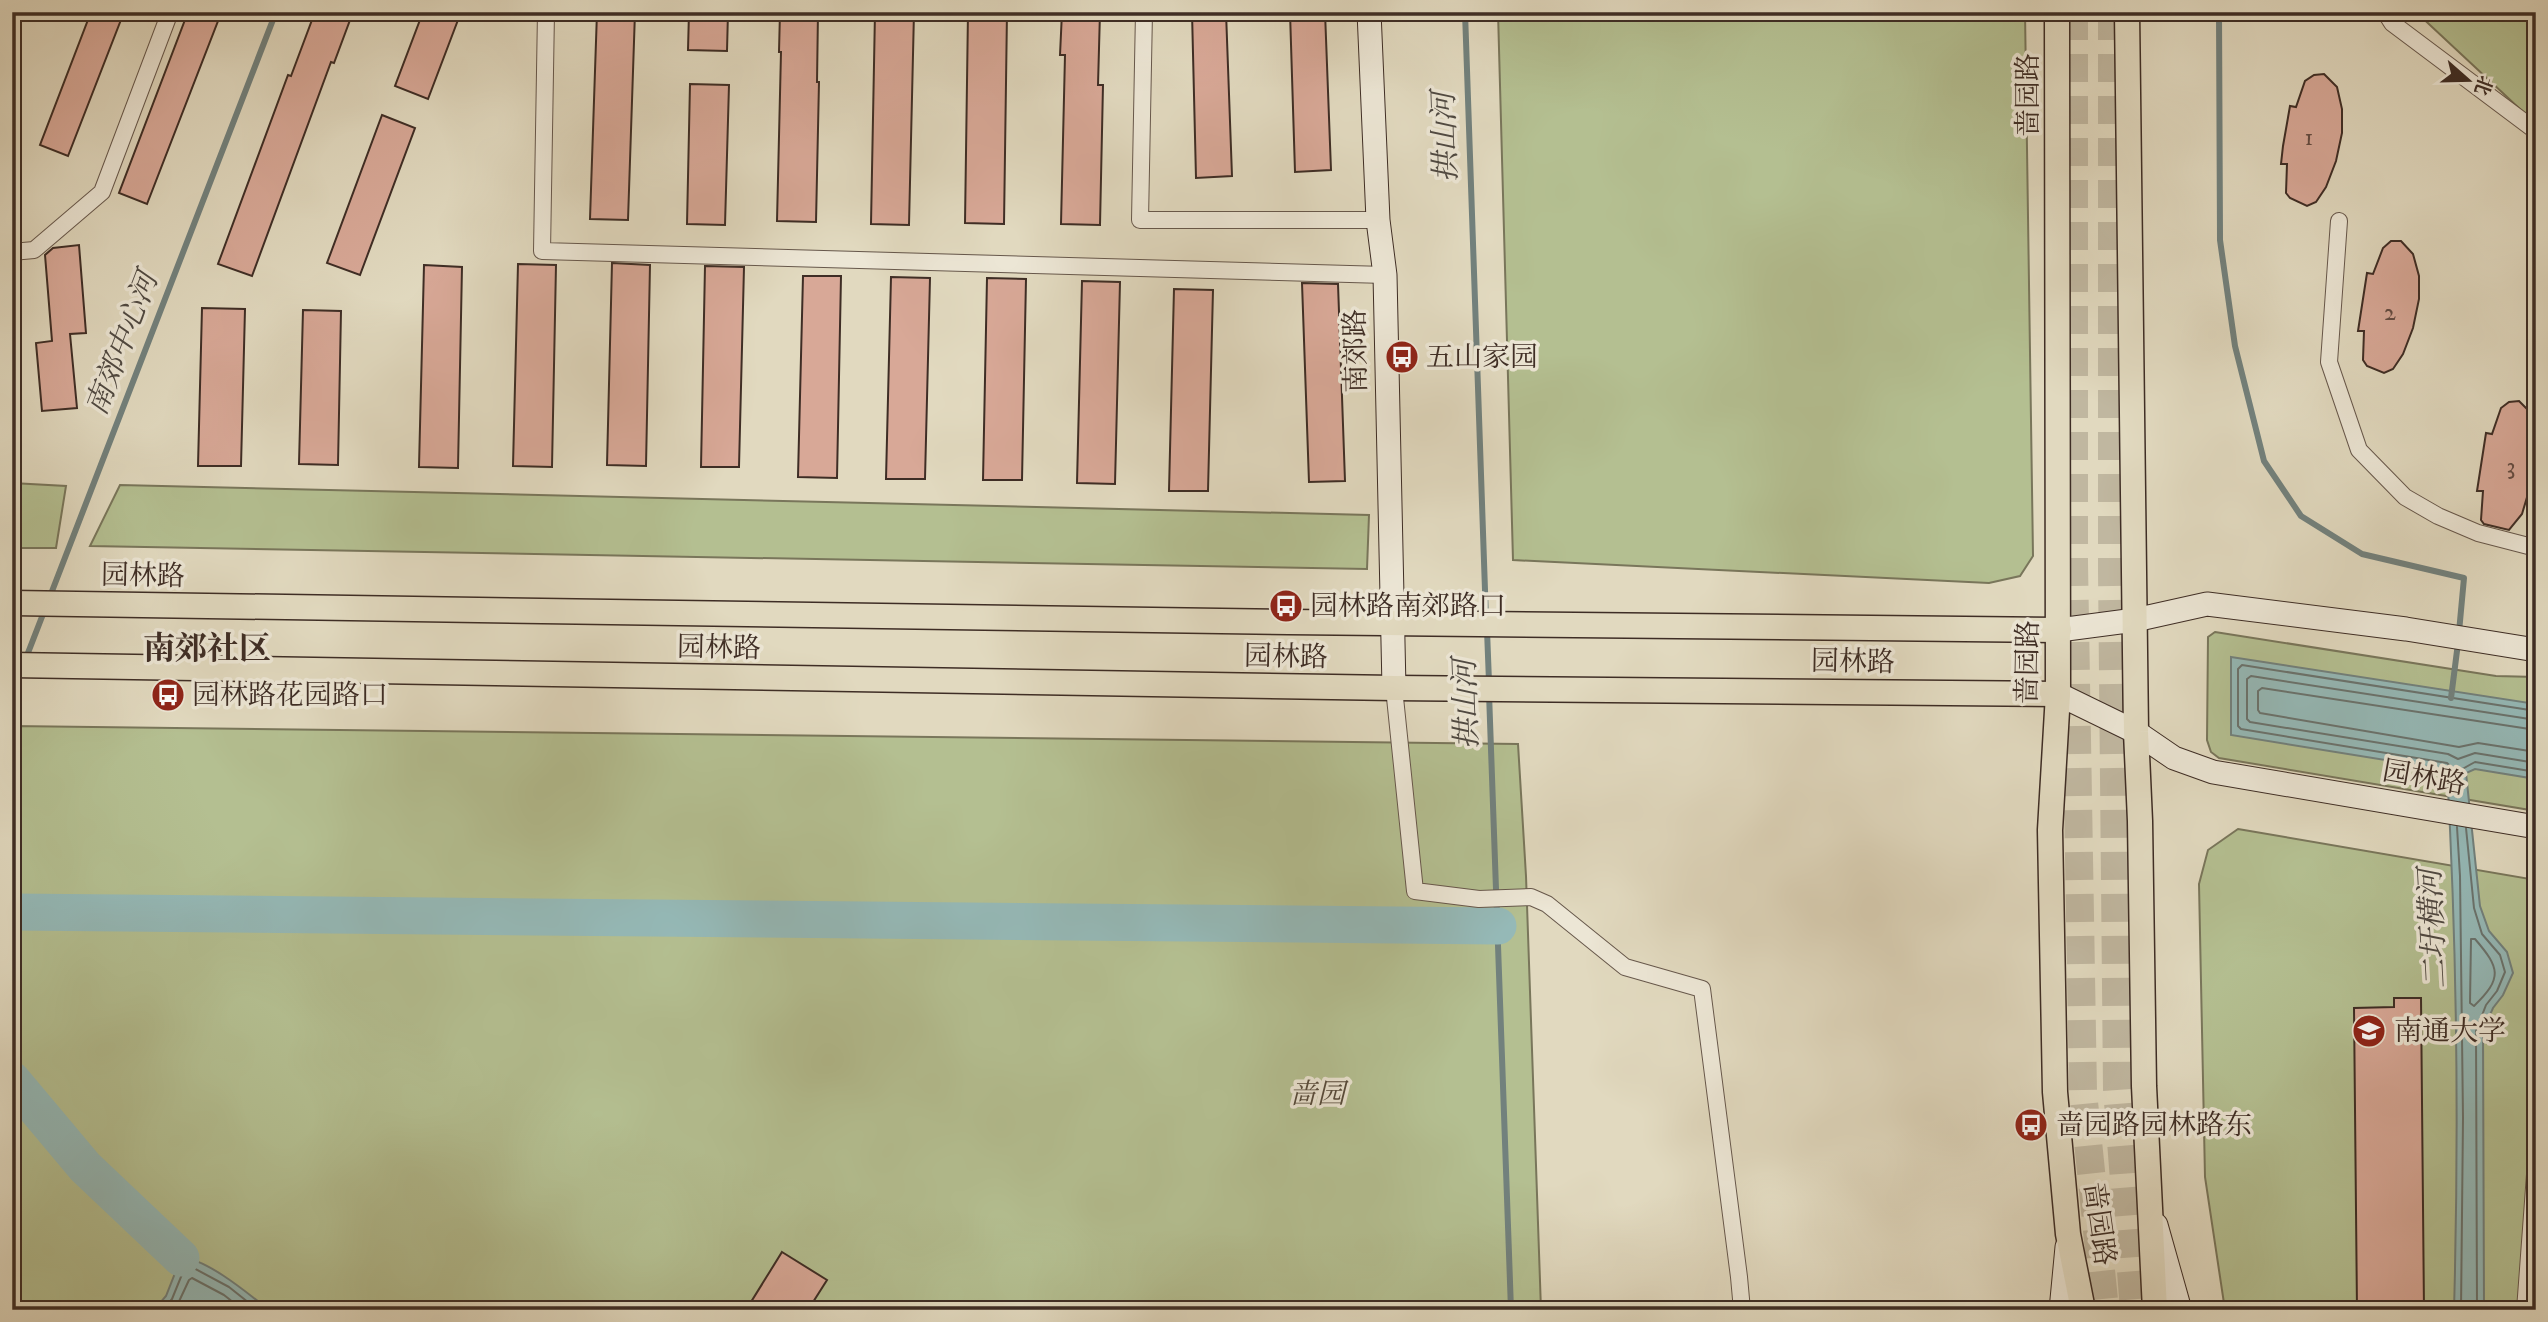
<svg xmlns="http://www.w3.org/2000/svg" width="2548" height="1322" viewBox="0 0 2548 1322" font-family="'IM FELL DW Pica','Noto Serif SC',serif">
<rect width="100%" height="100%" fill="#e1d9bf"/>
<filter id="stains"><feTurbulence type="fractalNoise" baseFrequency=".00286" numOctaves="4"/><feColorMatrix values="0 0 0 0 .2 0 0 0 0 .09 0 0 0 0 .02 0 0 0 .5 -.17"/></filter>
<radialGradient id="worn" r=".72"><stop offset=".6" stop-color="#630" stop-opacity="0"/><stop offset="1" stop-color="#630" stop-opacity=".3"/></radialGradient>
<!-- green -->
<g fill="#b4bf91" stroke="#79765b" stroke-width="2">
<path d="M1498,12H2025L2033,556L2020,576L1989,583L1513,560Z"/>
<path d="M2416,12H2536V124Z"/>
<path d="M12,483L66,486L56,548H12Z"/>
<path d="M120,485L1369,515L1367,569L90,546Z"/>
<path d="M2215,632L2496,676L2536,677V811L2219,758L2211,752L2207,740L2208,637Z"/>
<path d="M12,726L1518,744L1526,876L1541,1310H12Z"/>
<path d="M2238,829L2536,880V1310H2225L2205,1177L2199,884L2208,850Z"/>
</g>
<!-- water -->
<g fill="#95b9b7" stroke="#72817d" stroke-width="2">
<path d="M2231,657L2536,704V779L2475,769L2466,773L2480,906L2489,931L2507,952L2513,973L2503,995L2493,1008L2483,1031L2484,1310H2454C2459,1130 2457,949 2447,770L2231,735Z"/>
<path d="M181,1258C205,1257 250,1295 269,1310H154L166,1296Z"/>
</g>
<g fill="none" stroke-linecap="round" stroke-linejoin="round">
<!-- shore -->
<g stroke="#6a736e" stroke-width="2">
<path d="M2536,711L2242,665L2238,669V726L2241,729L2447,763L2457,772L2475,762L2536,772"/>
<path d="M2536,720L2251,676L2247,679V719L2250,722L2448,754L2458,759L2475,753L2536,763"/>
<path d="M2536,730L2262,688L2258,691V710L2260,713L2459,747L2478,743L2536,752"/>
<path d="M2457,827L2460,876L2463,1118L2461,1310"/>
<path d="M2466,828L2474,908L2482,934L2500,955L2505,972L2497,991L2486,1005L2476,1031L2477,1310"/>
<path d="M2471,939H2475C2500,968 2503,978 2474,1006L2470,1003Z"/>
<path d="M163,1310L172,1299L185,1267L188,1265L229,1287L258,1310"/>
<path d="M175,1310L189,1280L192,1278L224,1295L243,1310"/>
</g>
<!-- stream -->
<g stroke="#72817d" stroke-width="6">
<path d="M1465,12L1486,619"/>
<path d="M2219,12L2220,240L2235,346L2264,461L2301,516L2362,554L2464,578L2459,632"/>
<path d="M49,599L276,12"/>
<path d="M1487,630L1489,682"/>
<path d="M26,658L45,609"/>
<path d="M12,692L20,671"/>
<path d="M1489,693L1511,1310"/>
<path d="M2451,698L2458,643"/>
</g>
<!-- river -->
<g stroke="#95b9b7" stroke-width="37">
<path d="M12,912L1498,926"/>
<path d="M12,1080L85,1167L181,1258"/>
</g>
</g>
<!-- building -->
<g fill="#d8a897" stroke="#3e2d25" stroke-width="2">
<path d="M91,12H124L68,156L40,145Z"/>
<path d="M188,12H196L218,21L147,204L119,193Z"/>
<path d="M315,12H353L334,63L331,62L252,276L218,264L288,75L291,76Z"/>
<path d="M423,12H461L428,99L395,86Z"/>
<path d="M597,12H635L628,220L590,219Z"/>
<path d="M689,12H728L727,51L688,50Z"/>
<path d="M780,12H818L817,82H819L816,222L777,221L781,52H779Z"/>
<path d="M875,12H914L909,225L871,224Z"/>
<path d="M968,12H1007L1004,224L965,223Z"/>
<path d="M1062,12H1100L1098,85H1103L1100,225L1061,224L1065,55H1060Z"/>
<path d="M1192,12H1226L1232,176L1196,178Z"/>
<path d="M1290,12H1325L1331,170L1295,172Z"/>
<path d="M2324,74L2337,87L2342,109V133L2336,161L2326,187L2316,202L2307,206L2290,198L2286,193L2287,164H2281L2283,146L2290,106L2296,107L2305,81L2314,75Z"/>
<path d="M690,84L729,85L725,225L687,224Z"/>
<path d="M382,115L415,128L360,275L327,263Z"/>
<path d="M2391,241H2401L2413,254L2419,276V299L2413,328L2403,354L2393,369L2384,373L2367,366L2363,360L2364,331H2358L2367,273L2373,274L2383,248Z"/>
<path d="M79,245L86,333L70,334L77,408L42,411L36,343L52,341L45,255L53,248Z"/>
<path d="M612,263L650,265L646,466L607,465Z"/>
<path d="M518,264L556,265L552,467L513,466Z"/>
<path d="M424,265L462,267L458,468L419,467Z"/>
<path d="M705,266L744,267L739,467H701Z"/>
<path d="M803,276H841L837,478L798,477Z"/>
<path d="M891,277L930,278L925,479H886Z"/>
<path d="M987,278L1026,279L1022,480H983Z"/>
<path d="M1082,281L1120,282L1115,484L1077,483Z"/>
<path d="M1302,283L1338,284L1345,481L1309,482Z"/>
<path d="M1174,289L1213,290L1208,491H1169Z"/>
<path d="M202,308L245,309L241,466H198Z"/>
<path d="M303,310L341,311L338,465L299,464Z"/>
<path d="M2519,401L2532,414L2536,430V467L2522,514L2509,530L2484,524L2481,520L2483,491H2477L2486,433L2492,434L2501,408L2509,402Z"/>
<path d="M2394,998H2421L2424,1310H2357L2354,1008L2394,1007Z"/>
<path d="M782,1252L827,1280L808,1310H746Z"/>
</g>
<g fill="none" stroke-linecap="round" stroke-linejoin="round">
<!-- highway-tunnel -->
<g stroke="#c0b7a0" stroke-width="28" stroke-dasharray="28 14" stroke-linecap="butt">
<path d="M2074,12V563L2083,1092L2105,1310"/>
<path d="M2112,12V570L2117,1089L2134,1310"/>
</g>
<defs>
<g id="street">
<path d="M546,12L542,251L1385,275"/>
<path d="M1144,12L1140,220H1378"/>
<path d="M2385,12L2392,23L2536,131"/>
<path d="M2339,221L2329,362L2359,450L2405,497L2438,516L2478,533L2536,548"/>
<path d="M12,252L34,250L102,192L170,12"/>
<path d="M1394,688L1415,891L1479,899L1531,897L1547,904L1625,967L1702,989L1739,1277L1742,1310"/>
<path d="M2525,1310L2536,1161"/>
</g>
<g id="secondary">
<path d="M1369,12L1378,220L1385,275L1394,688"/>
<path d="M2059,630L2135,620L2207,604L2406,629L2536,650"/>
<path d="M2058,694L2136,732L2174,758L2213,772L2536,827"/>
<path d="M2156,1225L2180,1310"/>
<path d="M2061,1310L2067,1247"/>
</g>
<g id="primary">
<path d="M2057,12L2058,694L2050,830L2055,1092L2068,1234L2083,1310"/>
<path d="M2127,12L2136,732L2140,821L2144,1086L2155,1310"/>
<path d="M12,603L1289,622L2059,630"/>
<path d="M12,665L1394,688L2058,694"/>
</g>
</defs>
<!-- street casing -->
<use href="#street" stroke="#67584c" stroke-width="18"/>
<!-- secondary casing -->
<use href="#secondary" stroke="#3e2d25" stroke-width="25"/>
<!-- primary casing -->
<use href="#primary" stroke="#3e2d25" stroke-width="27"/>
<!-- street -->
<use href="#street" stroke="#ece6d5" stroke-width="16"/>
<!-- secondary -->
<use href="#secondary" stroke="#ece6d5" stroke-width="23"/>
<!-- primary -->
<use href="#primary" stroke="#e1d9bf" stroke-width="24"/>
</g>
<!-- icons -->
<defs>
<symbol id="bus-disc" viewBox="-11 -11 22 22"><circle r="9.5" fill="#8f2418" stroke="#ece6d5"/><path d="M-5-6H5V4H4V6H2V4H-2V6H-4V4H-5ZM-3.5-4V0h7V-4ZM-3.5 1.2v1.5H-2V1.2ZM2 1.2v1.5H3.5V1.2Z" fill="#fff"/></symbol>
<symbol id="university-disc" viewBox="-11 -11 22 22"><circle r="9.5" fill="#8f2418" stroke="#ece6d5"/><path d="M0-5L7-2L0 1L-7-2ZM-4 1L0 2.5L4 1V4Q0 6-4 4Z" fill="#fff"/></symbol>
</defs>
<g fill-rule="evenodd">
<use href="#bus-disc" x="1383" y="338" width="38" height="38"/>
<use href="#bus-disc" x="1267" y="587" width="38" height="38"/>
<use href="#bus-disc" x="149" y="676" width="38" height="38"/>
<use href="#university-disc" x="2350" y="1012" width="38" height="38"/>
<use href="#bus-disc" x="2012" y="1106" width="38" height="38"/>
</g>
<g text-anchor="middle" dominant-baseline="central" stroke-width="7" stroke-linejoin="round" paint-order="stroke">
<!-- number labels -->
<g font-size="24" fill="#644c42">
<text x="2309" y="138">1</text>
<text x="2390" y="313">2</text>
<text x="2511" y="467">3</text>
</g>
<!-- street labels -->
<g font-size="28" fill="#3e2d25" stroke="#ece6d5">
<text transform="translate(2028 95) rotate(-90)">啬园路</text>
<text transform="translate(1356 351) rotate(-91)">南郊路</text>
<text transform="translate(143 576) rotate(1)">园林路</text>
<text transform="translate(719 648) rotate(1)">园林路</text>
<text transform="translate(1286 657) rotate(1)">园林路</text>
<text transform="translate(1853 662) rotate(1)">园林路</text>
<text transform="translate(2028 662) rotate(-89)">啬园路</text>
<text transform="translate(2424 778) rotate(10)">园林路</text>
<text transform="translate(2099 1224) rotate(82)">啬园路</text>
</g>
<!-- poi labels -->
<g font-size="28" fill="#3e2d25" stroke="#ece6d5" text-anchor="start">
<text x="1426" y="357">五山家园</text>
<text x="1310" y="606">园林路南郊路口</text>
<text x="192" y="695">园林路花园路口</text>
<text x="2394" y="1031">南通大学</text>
<text x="2056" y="1125">啬园路园林路东</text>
</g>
<!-- park labels -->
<g font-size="28" font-style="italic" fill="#564a3b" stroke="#ece6d5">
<text x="1317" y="1094">啬园</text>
</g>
<!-- water labels -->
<g font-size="30" font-style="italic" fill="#4f4942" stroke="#ece6d5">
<text transform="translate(1446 137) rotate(-92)">拱山河</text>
<text transform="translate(123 344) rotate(-69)">南郊中心河</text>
<text transform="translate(1467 704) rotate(-92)">拱山河</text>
<text transform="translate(2434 929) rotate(-93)">二圩横河</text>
</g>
<!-- quarter labels -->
<g font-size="32" font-weight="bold" fill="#3e2d25" stroke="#ece6d5">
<text x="207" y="650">南郊社区</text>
</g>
</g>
<!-- margin -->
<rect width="2548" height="1322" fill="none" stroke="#e1d9bf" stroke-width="42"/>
<rect x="14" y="14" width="2520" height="1294" fill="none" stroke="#3e2d25" stroke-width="3.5"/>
<rect x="21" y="21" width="2506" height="1280" fill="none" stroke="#3e2d25" stroke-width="2"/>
<!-- north arrow -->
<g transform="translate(2468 80) rotate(110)" stroke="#ece6d5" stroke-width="5" paint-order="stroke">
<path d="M0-5L12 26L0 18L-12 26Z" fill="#3e2d25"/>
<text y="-10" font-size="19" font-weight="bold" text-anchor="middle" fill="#3e2d25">北</text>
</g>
<rect width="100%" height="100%" filter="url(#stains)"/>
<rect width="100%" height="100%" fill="url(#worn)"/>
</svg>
